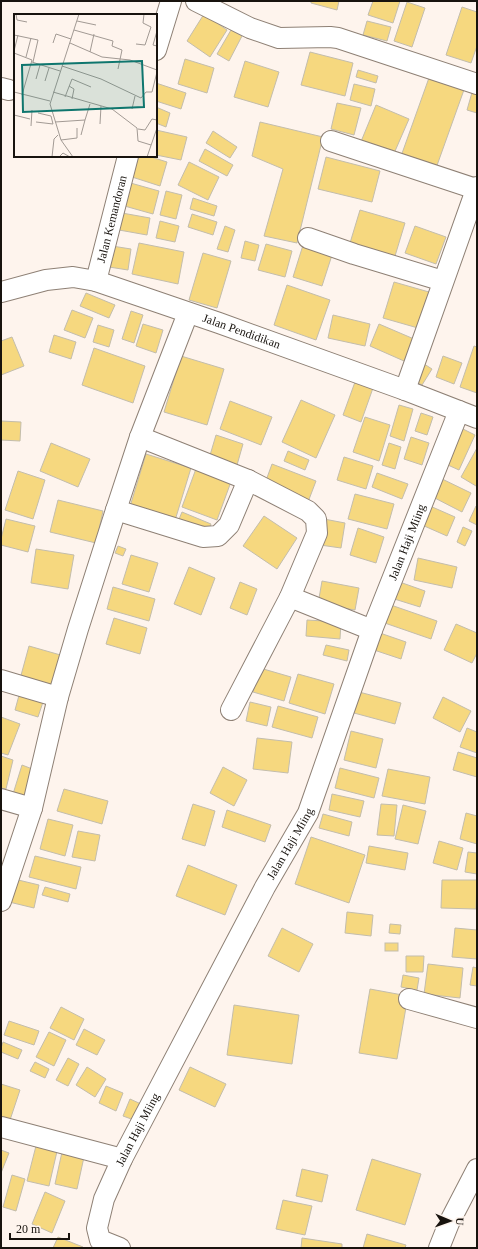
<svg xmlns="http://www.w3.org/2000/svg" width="478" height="1249" viewBox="0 0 478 1249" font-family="Georgia,serif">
<rect width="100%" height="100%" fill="#fef4ed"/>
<!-- building -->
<g fill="#f6d87f" stroke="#c3bdac">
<path d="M311,1H339L337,10L311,3Z"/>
<path d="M373,1H400L393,23L368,15Z"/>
<path d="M407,2L425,8L412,47L394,41Z"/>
<path d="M462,7L477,12V46L471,63L446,55Z"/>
<path d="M204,14L227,30L210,57L187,41Z"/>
<path d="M367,21L391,27L387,41L363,35Z"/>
<path d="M231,30L242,36L229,61L217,54Z"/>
<path d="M310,52L353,63L345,96L301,85Z"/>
<path d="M185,59L214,68L207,93L178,84Z"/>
<path d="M245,61L279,72L268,107L234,97Z"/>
<path d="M358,70L378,76L376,83L356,77Z"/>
<path d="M430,75L465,87L435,171L400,159Z"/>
<path d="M156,83L186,93L181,109L156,101Z"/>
<path d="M354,84L375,89L371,106L350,100Z"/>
<path d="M473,89L477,90V113L467,110Z"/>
<path d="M337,103L361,108L354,135L331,129Z"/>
<path d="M376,105L409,119L392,158L360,144Z"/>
<path d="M156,107L170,113L166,127L156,123Z"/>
<path d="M260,122L323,137L297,243L264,236L283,169L252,156Z"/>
<path d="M156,130L187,137L181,160L156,155Z"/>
<path d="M213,131L237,147L230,158L206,143Z"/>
<path d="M205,149L233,165L227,176L199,161Z"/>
<path d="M139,156H148L167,162L160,186L132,177Z"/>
<path d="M326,157L380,171L372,202L318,189Z"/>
<path d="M189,162L219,177L208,200L178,185Z"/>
<path d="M127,182L159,191L153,214L121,205Z"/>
<path d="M166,191L182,195L176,219L160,215Z"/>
<path d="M193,198L217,206L214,216L190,209Z"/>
<path d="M360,210L405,223L395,256L350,243Z"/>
<path d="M122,213L150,218L147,235L119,230Z"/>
<path d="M192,214L217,222L213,235L188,227Z"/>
<path d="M160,221L179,226L175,242L156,238Z"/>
<path d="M225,226L235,230L228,252L217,249Z"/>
<path d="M415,226L446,237L436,264L405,253Z"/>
<path d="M245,241L259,245L255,261L241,258Z"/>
<path d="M304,242L333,252L322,286L293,277Z"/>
<path d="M139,243L184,252L178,284L132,274Z"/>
<path d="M266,244L292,251L285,277L258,270Z"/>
<path d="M112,246L131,249L128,270L109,267Z"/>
<path d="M203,253L231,261L217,308L189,300Z"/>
<path d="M394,282L429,292L418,328L383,318Z"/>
<path d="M287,285L330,300L316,340L274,325Z"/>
<path d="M86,293L115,305L109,318L80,306Z"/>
<path d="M72,310L93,318L85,338L64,330Z"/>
<path d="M131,311L143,315L134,343L122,339Z"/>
<path d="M333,315L370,324L365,346L328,338Z"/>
<path d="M143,324L163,330L156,353L136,346Z"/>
<path d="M379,324L414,339L404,361L370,346Z"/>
<path d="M98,325L114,330L109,347L93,342Z"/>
<path d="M54,335L76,342L71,359L49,352Z"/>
<path d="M12,337L24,366L1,375V341Z"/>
<path d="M474,346L477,347V393L460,387Z"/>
<path d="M94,348L145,366L133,403L82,385Z"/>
<path d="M181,356L224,369L207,425L164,412Z"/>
<path d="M443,356L462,363L454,384L436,377Z"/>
<path d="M421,362L432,369L422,385L410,378Z"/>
<path d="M355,382L373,388L361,422L343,415Z"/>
<path d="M301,400L335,415L316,458L282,442Z"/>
<path d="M230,401L272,417L261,445L220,429Z"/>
<path d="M399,405L413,409L404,441L390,436Z"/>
<path d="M421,413L433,417L427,435L415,431Z"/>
<path d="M365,417L390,425L379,461L353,452Z"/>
<path d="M1,421L21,422L20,441L1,440Z"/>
<path d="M455,425L475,435L459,470L439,461Z"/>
<path d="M216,435L243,444L235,472L208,462Z"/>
<path d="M411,437L429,443L422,465L404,459Z"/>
<path d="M51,443L90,459L78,487L40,471Z"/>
<path d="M389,443L401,447L395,469L382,465Z"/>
<path d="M477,448V485L476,486L461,477Z"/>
<path d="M288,451L309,460L305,470L284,461Z"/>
<path d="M146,454L191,468L173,527L128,513Z"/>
<path d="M344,457L373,466L366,489L337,480Z"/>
<path d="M272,464L316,481L308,502L264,486Z"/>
<path d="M197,466L232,479L217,520L182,507Z"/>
<path d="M18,471L45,480L33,519L5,510Z"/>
<path d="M377,473L408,484L402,499L372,487Z"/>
<path d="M438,477L471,493L462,512L429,495Z"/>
<path d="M355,494L394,504L387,529L348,519Z"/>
<path d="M58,500L103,511L96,543L50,532Z"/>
<path d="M430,506L455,517L447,536L422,525Z"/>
<path d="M476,506H477V525L469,521Z"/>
<path d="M182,512L211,524L206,537L177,524Z"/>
<path d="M264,516L297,538L277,569L243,546Z"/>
<path d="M6,519L35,526L28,552L1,545V539Z"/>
<path d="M324,519L345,523L341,548L320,545Z"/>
<path d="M463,527L472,531L465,546L457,542Z"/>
<path d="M358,528L384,537L376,563L350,555Z"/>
<path d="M118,546L126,549L123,556L115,553Z"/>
<path d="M36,549L74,555L68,589L31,583Z"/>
<path d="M131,555L158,563L149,592L122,584Z"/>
<path d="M418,558L457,567L452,588L414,580Z"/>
<path d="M189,567L215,578L201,615L174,604Z"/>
<path d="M394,580L425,591L420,607L388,597Z"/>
<path d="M322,581L359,588L355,610L318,604Z"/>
<path d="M240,582L257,589L247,615L230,608Z"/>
<path d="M113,587L155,599L149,621L107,609Z"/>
<path d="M385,603L437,621L431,639L379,621Z"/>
<path d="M114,618L147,628L140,654L106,644Z"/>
<path d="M307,620L341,622L340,639L306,636Z"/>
<path d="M456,624L477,633V653L472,663L444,650Z"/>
<path d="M377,632L406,642L401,659L371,649Z"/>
<path d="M326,645L349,650L347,661L323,655Z"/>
<path d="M29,646L64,656L55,688L20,679Z"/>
<path d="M260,668L291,677L284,701L253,692Z"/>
<path d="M298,674L334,684L325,714L289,703Z"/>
<path d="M21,688L45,696L38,717L15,710Z"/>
<path d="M359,692L401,703L395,724L354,713Z"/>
<path d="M443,697L471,711L460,732L433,718Z"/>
<path d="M250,702L271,707L267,726L246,721Z"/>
<path d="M278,706L318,717L312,738L272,727Z"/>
<path d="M1,717L20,724L8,755L1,753Z"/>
<path d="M467,728L477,732V753L460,747Z"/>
<path d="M351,731L383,739L376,768L344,760Z"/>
<path d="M257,738L292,742L288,773L253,769Z"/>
<path d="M458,752L477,758V777L453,770Z"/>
<path d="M1,756L13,760L6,789L1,788Z"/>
<path d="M22,765L35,770L25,799L13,794Z"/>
<path d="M223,767L247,780L234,806L210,793Z"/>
<path d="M340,768L379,778L374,798L335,788Z"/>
<path d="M388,769L430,777L425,804L382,796Z"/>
<path d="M64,789L108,801L102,824L57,811Z"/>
<path d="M332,794L364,801L360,817L329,810Z"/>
<path d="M193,804L215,811L205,846L182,839Z"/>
<path d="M381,804L397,805L394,836L377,835Z"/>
<path d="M403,805L426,811L418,844L395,839Z"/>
<path d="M227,810L271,825L265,842L222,827Z"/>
<path d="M466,813L477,816V844L460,839Z"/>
<path d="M323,814L352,822L349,836L319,828Z"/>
<path d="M48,819L73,825L65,856L40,849Z"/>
<path d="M78,831L100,835L95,861L72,857Z"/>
<path d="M311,837L365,855L349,903L295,884Z"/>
<path d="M439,841L463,848L457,870L433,863Z"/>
<path d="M369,846L408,853L405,870L366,863Z"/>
<path d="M468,852L477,853V874L465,872Z"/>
<path d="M35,856L81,867L76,889L29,877Z"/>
<path d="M188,865L237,885L225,915L176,896Z"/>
<path d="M10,878L39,885L34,908L5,901Z"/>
<path d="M442,880H477L476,909L441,908Z"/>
<path d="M45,887L70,894L68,902L42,895Z"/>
<path d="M347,912L373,915L371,936L345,933Z"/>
<path d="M390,924L401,925L400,934L389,933Z"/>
<path d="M282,928L313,944L299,972L268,956Z"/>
<path d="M455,928L477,930V959L452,957Z"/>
<rect x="385" y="943" width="13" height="8"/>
<path d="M406,956H424L423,972H406Z"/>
<path d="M428,964L463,968L460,998L424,994Z"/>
<path d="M473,967L477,968V986L470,985Z"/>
<path d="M403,975L419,978L417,990L401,987Z"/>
<path d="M370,989L408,996L397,1059L359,1053Z"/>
<path d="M234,1005L299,1015L292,1064L227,1055Z"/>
<path d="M61,1007L84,1019L74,1040L50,1028Z"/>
<path d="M9,1021L39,1031L34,1045L4,1035Z"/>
<path d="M84,1029L105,1040L97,1055L76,1045Z"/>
<path d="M49,1032L66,1040L54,1066L36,1057Z"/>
<path d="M3,1042L22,1050L18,1059L1,1052V1048Z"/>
<path d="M68,1058L79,1064L68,1086L56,1080Z"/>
<path d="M35,1062L49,1069L45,1078L30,1071Z"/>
<path d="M87,1067L106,1079L95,1097L76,1085Z"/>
<path d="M190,1067L226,1084L215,1107L179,1090Z"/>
<path d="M1,1084L20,1090L9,1123L1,1121Z"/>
<path d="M106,1086L123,1093L116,1111L99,1103Z"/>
<path d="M130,1099L141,1104L134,1120L123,1116Z"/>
<path d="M37,1142L58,1147L49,1186L27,1181Z"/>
<path d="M1,1150L9,1153L1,1173Z"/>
<path d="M62,1152L84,1157L77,1189L55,1184Z"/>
<path d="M372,1159L421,1174L405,1225L356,1210Z"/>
<path d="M302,1169L328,1175L322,1202L296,1196Z"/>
<path d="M12,1175L25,1179L16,1211L3,1207Z"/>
<path d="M45,1192L65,1201L52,1233L32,1224Z"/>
<path d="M283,1200L312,1206L305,1235L276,1229Z"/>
<path d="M367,1234L406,1245L405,1248H363Z"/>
<path d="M58,1237L83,1247V1248H53Z"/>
<path d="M302,1238L342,1244V1248H301Z"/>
</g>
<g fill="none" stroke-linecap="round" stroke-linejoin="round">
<defs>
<g id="street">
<path d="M196,1L250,28L279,38L330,37L338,38L477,84"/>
<path d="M156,50L171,1"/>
<path d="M1,88L9,90"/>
<path d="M331,141L476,189"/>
<path d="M308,238L354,254L443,281"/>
<path id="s1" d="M96,281L128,156"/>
<path id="s2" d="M1,292L46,280L73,277L96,281L219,323L405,390L477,418"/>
<path d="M405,390L477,187"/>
<path d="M140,437L248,480L308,511L316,519L317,533L290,597L231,710"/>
<path d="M116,510L203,537L218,536L229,525L248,480"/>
<path d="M290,597L372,630"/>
<path d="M1,680L58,697"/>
<path d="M1,799L32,808"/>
<path d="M1,901L32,808L58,697L78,629L116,510L140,437L188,313"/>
<path d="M409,999L477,1018"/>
<path d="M1,1127L122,1159"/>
<path id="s3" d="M120,1248L100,1240L97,1228L104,1199L122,1159L265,887L308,813L372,630L459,411"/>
<path d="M439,1248L449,1223L477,1169"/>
</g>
</defs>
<!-- street casing -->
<use href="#street" stroke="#8e8075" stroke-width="22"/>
<!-- street -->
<use href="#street" stroke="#fff" stroke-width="20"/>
</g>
<g text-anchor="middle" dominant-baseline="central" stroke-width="3.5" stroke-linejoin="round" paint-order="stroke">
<!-- street labels -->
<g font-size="12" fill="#18130e" stroke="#fef4ed">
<text stroke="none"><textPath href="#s1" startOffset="64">Jalan Kemandoran</textPath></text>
<text stroke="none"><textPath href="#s2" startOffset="251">Jalan Pendidikan</textPath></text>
<text stroke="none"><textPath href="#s3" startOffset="789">Jalan Haji Miing</textPath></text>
<text stroke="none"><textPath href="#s3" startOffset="465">Jalan Haji Miing</textPath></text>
<text stroke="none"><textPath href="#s3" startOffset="141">Jalan Haji Miing</textPath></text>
</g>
</g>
<!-- overview -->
<g transform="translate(14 14)">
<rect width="143" height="143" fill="#fef4ed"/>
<path fill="none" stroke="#a29a94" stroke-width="1" d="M2,0L3,6L13,8M63,7L82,11M60,16L99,27L98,32L108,36L104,55M143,17L139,31L143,32M0,21L24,26L19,48M39,29L42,20L57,25M56,29L88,43L116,46L143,56M122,30L131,31L137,13L129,9L130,0M0,37L4,21M76,38L80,20M0,39L18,46L8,81M12,43L17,24M18,48L46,57M48,52L87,65L127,84L132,78H138L143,58M22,65L26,51M31,67L35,54M55,72L60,75L58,85M0,78L36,87M39,78L98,95L123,114L124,127L137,131M51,83L58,65L77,73M118,95L121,82M24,99L37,102L39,110M0,101L16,105M22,108L39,110M41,108L71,106L76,90M86,110L87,92M17,112L18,96M124,115L131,116L138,105L143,106M67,121L71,106M47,126L63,124V114M38,143L40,125L44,121M45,143L49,139L56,143M59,143L47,126L36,90L65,0M133,143L143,114"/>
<path fill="#0f766e" fill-opacity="0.15" stroke="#0f766e" stroke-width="2" d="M128,47L130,93L9,98L8,51Z"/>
<rect width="143" height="143" fill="none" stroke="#18130e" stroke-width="2"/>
</g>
<!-- border -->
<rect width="478" height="1249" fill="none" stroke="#18130e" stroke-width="4"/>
<!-- north arrow -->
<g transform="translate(450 1221) rotate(92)" stroke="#fef4ed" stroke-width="3" paint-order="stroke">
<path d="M0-3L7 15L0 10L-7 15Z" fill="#18130e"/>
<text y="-6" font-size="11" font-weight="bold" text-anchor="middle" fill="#18130e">U</text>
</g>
<!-- scale -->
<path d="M10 1233v6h59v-6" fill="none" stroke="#18130e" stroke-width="2"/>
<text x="16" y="1233" font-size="12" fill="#18130e" stroke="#fef4ed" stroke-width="3" paint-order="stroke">20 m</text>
</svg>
